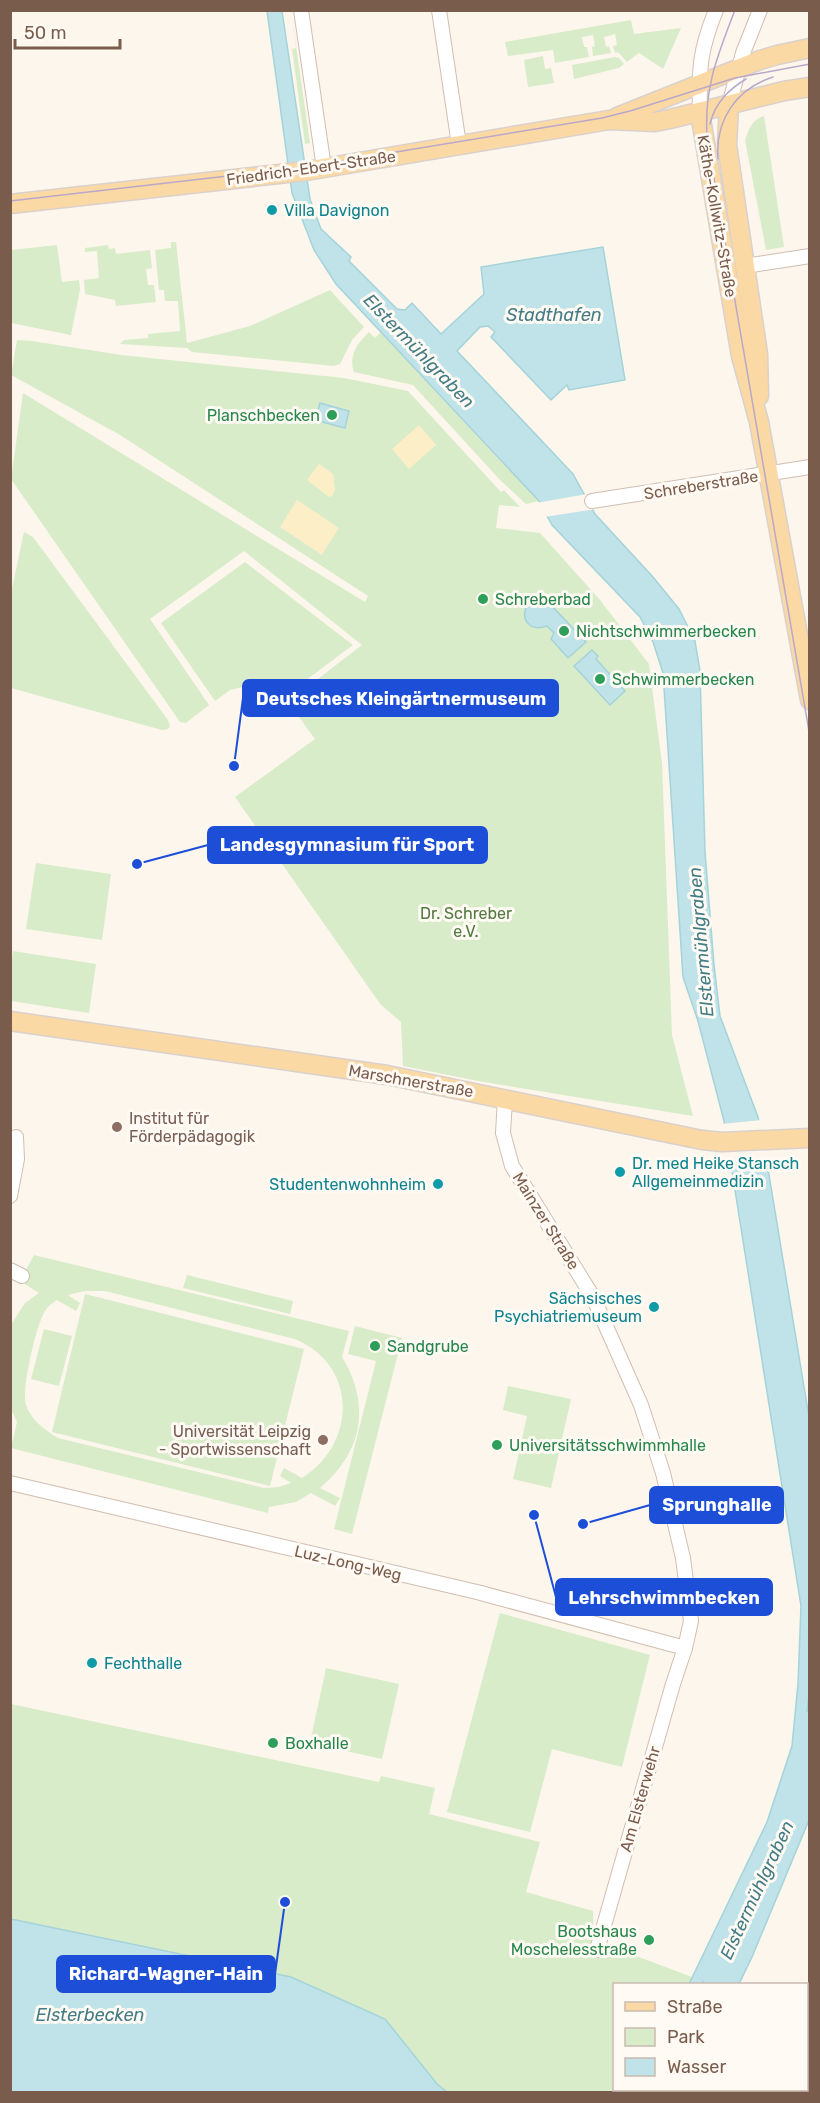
<svg xmlns="http://www.w3.org/2000/svg" width="820" height="2103" viewBox="0 0 820 2103" font-family="Rubik,sans-serif">
<rect width="100%" height="100%" fill="#fdf6ec"/>
<!-- green -->
<g fill="#d8ecc9" fill-rule="evenodd">
<path d="M291,11L310,143L305,144L292,49L296,48Z"/>
<path d="M631,20L634,34L681,28L663,69L639,53L627,62L618,52L615,53L613,46L617,45L615,34L604,37L606,47L609,46L611,53L593,56L592,47L595,46L593,35L582,37L584,47H587L589,57L555,63L553,50L508,56L505,42Z"/>
<path d="M543,56L545,69L551,68L554,83L528,87L524,60Z"/>
<path d="M615,57L619,58L624,64L619,68L574,79L572,65Z"/>
<path d="M764,116L784,247L766,250L745,140C749,129 752,119 764,116Z"/>
<path d="M171,242H176L187,343L250,326L330,290L364,327L352,340L340,364L334,366L192,352L187,348L120,344L124,340L148,338V334L180,331L178,301H165L164,290H159L155,250L171,248Z"/>
<path d="M57,245L62,282L79,280L80,289L71,335L11,323V250Z"/>
<path d="M108,245L109,249L115,248L116,254L150,250L152,268L146,269L148,285H154L156,302L116,306L115,300L85,294L84,280L99,278L97,251L85,252V248Z"/>
<path d="M369,332L375,338L381,332L539,501L526,504L500,480L413,385L354,372C348,355 358,343 369,332Z"/>
<path d="M17,340L32,341L121,355L344,378L408,391L501,492L504,490L520,507L499,505L496,528L540,533L600,600L649,664L662,763L672,1035L693,1116L478,1081L403,1066L401,1022L381,1005L235,797L315,739L288,702L362,645L244,551L150,619L209,705L186,723L180,722L11,479L23,393L365,602L368,596L120,435L11,375Z"/>
<path d="M24,532L33,537L168,720L170,726L168,729L162,730L11,688V593Z"/>
<path d="M245,562L353,645L278,701L264,682L230,690L215,701L161,623Z"/>
<path d="M36,863L111,874L102,940L26,929Z"/>
<path d="M13,951L96,964L89,1013L11,1001V965Z"/>
<path d="M34,1255L349,1331L342,1357C371,1404 363,1452 320,1488L340,1498L335,1506L311,1493L296,1502L269,1507L268,1513L11,1448L17,1422L11,1409L10,1326L25,1303L39,1293L20,1281ZM85,1291H105L295,1339C358,1365 357,1444 302,1478L284,1468L280,1476L291,1483L279,1487L264,1488L58,1438C45,1430 31,1420 26,1405C21,1391 36,1326 44,1313C47,1307 51,1304 57,1300L76,1311L80,1303L68,1295Z"/>
<path d="M187,1275L293,1301L290,1314L183,1288Z"/>
<path d="M85,1294L304,1349L270,1486L52,1432Z"/>
<path d="M355,1326L402,1338L352,1534L334,1529L376,1361L348,1354Z"/>
<path d="M44,1329L72,1336L59,1386L31,1379Z"/>
<path d="M508,1386L571,1399L551,1488L513,1479L527,1416L503,1410Z"/>
<path d="M500,1613L650,1655L622,1767L552,1749L530,1832L447,1812Z"/>
<path d="M326,1668L399,1684L382,1759L310,1743Z"/>
<path d="M11,1704L379,1782L381,1776L435,1788L429,1814L540,1842L526,1892L593,1911L594,1940L692,1977L689,1984H614V2090H624L622,2092H447L437,2084L385,2019L291,1977L11,1919Z"/>
<path d="M807,2020L809,2021V2092H695V2090H806Z"/>
</g>
<!-- sand -->
<g fill="#fcefc7">
<path d="M419,425L436,445L409,469L392,449Z"/>
<path d="M319,464L333,474L335,489L333,495L329,497L307,480Z"/>
<path d="M297,500L339,528L322,555L280,527Z"/>
</g>
<!-- water -->
<g fill="#bfe3e8" stroke="#a5d3da" stroke-width="1.5">
<path d="M267,11H282L310,199L321,229L351,257L349,261L397,309L405,310L412,303L441,334L484,294L481,267L603,247L625,380L569,390L567,385L551,400L491,337L495,332L488,326L480,327L457,351L573,474L595,514L653,577L679,609L695,641L700,671L705,852L714,965L720,1016L758,1117L768,1169L810,1423V1687L807,1711L810,1713L809,1820L752,1957L739,1984H703V1982L701,1984H689L767,1822L792,1746L798,1684L801,1606L724,1121L698,1021L683,977L663,673L653,642L640,617L552,525L539,501L336,284L314,250L292,193Z"/>
<path d="M320,403L349,411L345,428L315,420Z"/>
<path d="M538,598L548,602L586,642L568,658L551,639L554,633L547,626C530,632 519,620 528,603Z"/>
<path d="M592,650L598,656L596,659L625,691L610,705L574,666Z"/>
<path d="M11,1919L291,1977L385,2019L437,2084L447,2092H11Z"/>
</g>
<!-- pier -->
<g fill="#fdf6ec">
<path d="M587,494L596,509L544,517L536,503Z"/>
<path d="M762,1120L769,1158L728,1161L721,1124Z"/>
</g>
<g fill="none" stroke-linecap="round" stroke-linejoin="round">
<defs>
<g id="minor">
<path d="M301,10L324,168"/>
<path d="M439,10L459,145"/>
<path d="M729,105L743,53L760,10"/>
<path d="M700,113C699,69 699,52 716,10"/>
<path d="M745,266L810,256"/>
<path d="M592,501L810,467"/>
<path d="M505,1099L503,1133L512,1166L593,1297L641,1405L663,1473L683,1558L691,1621L685,1648L673,1684L597,1950"/>
<path d="M10,1196L17,1159L16,1137"/>
<path d="M10,1270L22,1276"/>
<path d="M10,1483L477,1592L685,1648"/>
</g>
<g id="major">
<path d="M729,105L727,145L758,354L759,396"/>
<path d="M700,113L741,356L759,422L810,700"/>
<path d="M617,117L760,60L777,55L810,48"/>
<path d="M10,204L306,171L609,120L655,122L670,119L784,91L810,87"/>
<path d="M10,1021L387,1075L702,1140L722,1142L810,1138"/>
</g>
</defs>
<!-- minor casing -->
<use href="#minor" stroke="#d1beb0" stroke-width="16"/>
<!-- major casing -->
<use href="#major" stroke="#dad1cd" stroke-width="21"/>
<!-- minor -->
<use href="#minor" stroke="#fff" stroke-width="14"/>
<!-- major -->
<use href="#major" stroke="#fbd9a5" stroke-width="18"/>
<!-- tram -->
<g stroke="#b9a8c9" stroke-width="1.5">
<path d="M735,10C717,57 704,87 707,138L810,737"/>
<path d="M710,124C715,103 728,90 746,79"/>
<path d="M718,159C715,120 736,89 773,77"/>
<path d="M10,201L305,167L602,118L630,111L735,78L810,64"/>
</g>
</g>
<!-- markers -->
<g fill="#0f9aa8" stroke="#fffaf3" stroke-width="2">
<circle cx="272" cy="210" r="6"/>
<circle cx="620" cy="1172" r="6"/>
<circle cx="438" cy="1184" r="6"/>
<circle cx="654" cy="1307" r="6"/>
<circle cx="92" cy="1663" r="6"/>
</g>
<g fill="#2e9e5b" stroke="#fffaf3" stroke-width="2">
<circle cx="332" cy="415" r="6"/>
<circle cx="483" cy="599" r="6"/>
<circle cx="564" cy="631" r="6"/>
<circle cx="600" cy="679" r="6"/>
<circle cx="375" cy="1346" r="6"/>
<circle cx="497" cy="1445" r="6"/>
<circle cx="273" cy="1743" r="6"/>
<circle cx="649" cy="1940" r="6"/>
</g>
<g fill="#8d6e63" stroke="#fffaf3" stroke-width="2">
<circle cx="117" cy="1127" r="6"/>
<circle cx="323" cy="1440" r="6"/>
</g>
<g text-anchor="middle" dominant-baseline="central" stroke-width="6" stroke-linejoin="round" paint-order="stroke">
<!-- street labels -->
<g font-size="16" fill="#7a5c4d" stroke="#fffaf3">
<text transform="translate(311 168) rotate(-8)">Friedrich-Ebert-Straße</text>
<text transform="translate(717 216) rotate(80)">Käthe-Kollwitz-Straße</text>
<text transform="translate(701 485) rotate(-9)">Schreberstraße</text>
<text transform="translate(411 1081) rotate(10)">Marschnerstraße</text>
<text transform="translate(546 1221) rotate(58)">Mainzer Straße</text>
<text transform="translate(348 1563) rotate(13)">Luz-Long-Weg</text>
<text transform="translate(640 1799) rotate(-74)">Am Elsterwehr</text>
</g>
<!-- culture labels -->
<g font-size="16" fill="#0d838f" stroke="#fffaf3" text-anchor="start">
<text x="284" y="210">Villa Davignon</text>
<text x="632" y="1163">Dr. med Heike Stansch<tspan x="632" dy="18">Allgemeinmedizin</tspan></text>
<text x="426" y="1184" text-anchor="end">Studentenwohnheim</text>
<text x="642" y="1298" text-anchor="end">Sächsisches<tspan x="642" dy="18">Psychiatriemuseum</tspan></text>
<text x="104" y="1663">Fechthalle</text>
</g>
<!-- leisure labels -->
<g font-size="16" fill="#27864d" stroke="#fffaf3" text-anchor="start">
<text x="320" y="415" text-anchor="end">Planschbecken</text>
<text x="495" y="599">Schreberbad</text>
<text x="576" y="631">Nichtschwimmerbecken</text>
<text x="612" y="679">Schwimmerbecken</text>
<text x="387" y="1346">Sandgrube</text>
<text x="509" y="1445">Universitätsschwimmhalle</text>
<text x="285" y="1743">Boxhalle</text>
<text x="637" y="1931" text-anchor="end">Bootshaus<tspan x="637" dy="18">Moschelesstraße</tspan></text>
</g>
<!-- park labels -->
<g font-size="16" fill="#537a41" stroke="#fffaf3">
<text x="466" y="913">Dr. Schreber<tspan x="466" dy="18">e.V.</tspan></text>
</g>
<!-- education labels -->
<g font-size="16" fill="#785e54" stroke="#fffaf3" text-anchor="start">
<text x="129" y="1118">Institut für<tspan x="129" dy="18">Förderpädagogik</tspan></text>
<text x="311" y="1431" text-anchor="end">Universität Leipzig<tspan x="311" dy="18">- Sportwissenschaft</tspan></text>
</g>
<!-- water labels -->
<g font-size="18" font-style="italic" fill="#437c86" stroke="#fffaf3">
<text x="554" y="315">Stadthafen</text>
<text transform="translate(419 351) rotate(46)">Elstermühlgraben</text>
<text transform="translate(701 942) rotate(-95)">Elstermühlgraben</text>
<text transform="translate(757 1890) rotate(-65)">Elstermühlgraben</text>
<text x="90" y="2015">Elsterbecken</text>
</g>
</g>
<!-- callouts -->
<path fill="none" stroke="#1d4ed8" stroke-width="2" d="M234 766L243 698M137 864L208 845M583 1524L650 1505M534 1515L556 1597M285 1902L275 1974"/>
<g fill="#1d4ed8" stroke="#fffaf3" stroke-width="2">
<circle cx="234" cy="766" r="6"/>
<circle cx="137" cy="864" r="6"/>
<circle cx="583" cy="1524" r="6"/>
<circle cx="534" cy="1515" r="6"/>
<circle cx="285" cy="1902" r="6"/>
</g>
<g fill="#1d4ed8" stroke="#1d4ed8" stroke-width="2">
<rect x="243" y="680" width="315" height="36" rx="6"/>
<rect x="208" y="827" width="279" height="36" rx="6"/>
<rect x="650" y="1487" width="133" height="36" rx="6"/>
<rect x="556" y="1579" width="216" height="36" rx="6"/>
<rect x="57" y="1956" width="218" height="36" rx="6"/>
</g>
<g font-size="18" text-anchor="middle" font-weight="bold" fill="#fff">
<text x="401" y="705">Deutsches Kleingärtnermuseum</text>
<text x="347" y="851">Landesgymnasium für Sport</text>
<text x="717" y="1511">Sprunghalle</text>
<text x="664" y="1604">Lehrschwimmbecken</text>
<text x="166" y="1980">Richard-Wagner-Hain</text>
</g>
<!-- border -->
<rect width="820" height="2103" fill="none" stroke="#7a5c4d" stroke-width="24"/>
<!-- legend -->
<rect x="613" y="1983" width="195" height="108" fill="#fffaf3" stroke="#cabbb1" stroke-width="1.5"/>
<rect x="625" y="2002" width="30" height="9" fill="#fbd9a5" stroke="#cabbb1" stroke-width="1.5"/>
<text x="667" y="2013" font-size="18" fill="#7a5c4d">Straße</text>
<rect x="625" y="2028" width="30" height="18" fill="#d8ecc9" stroke="#cabbb1" stroke-width="1.5"/>
<text x="667" y="2043" font-size="18" fill="#7a5c4d">Park</text>
<rect x="625" y="2058" width="30" height="18" fill="#bfe3e8" stroke="#cabbb1" stroke-width="1.5"/>
<text x="667" y="2073" font-size="18" fill="#7a5c4d">Wasser</text>
<!-- scale -->
<path d="M15 39v9h105v-9" fill="none" stroke="#7a5c4d" stroke-width="3"/>
<text x="24" y="39" font-size="18" fill="#7a5c4d" stroke="#fffaf3" stroke-width="4.5" paint-order="stroke">50 m</text>
</svg>
